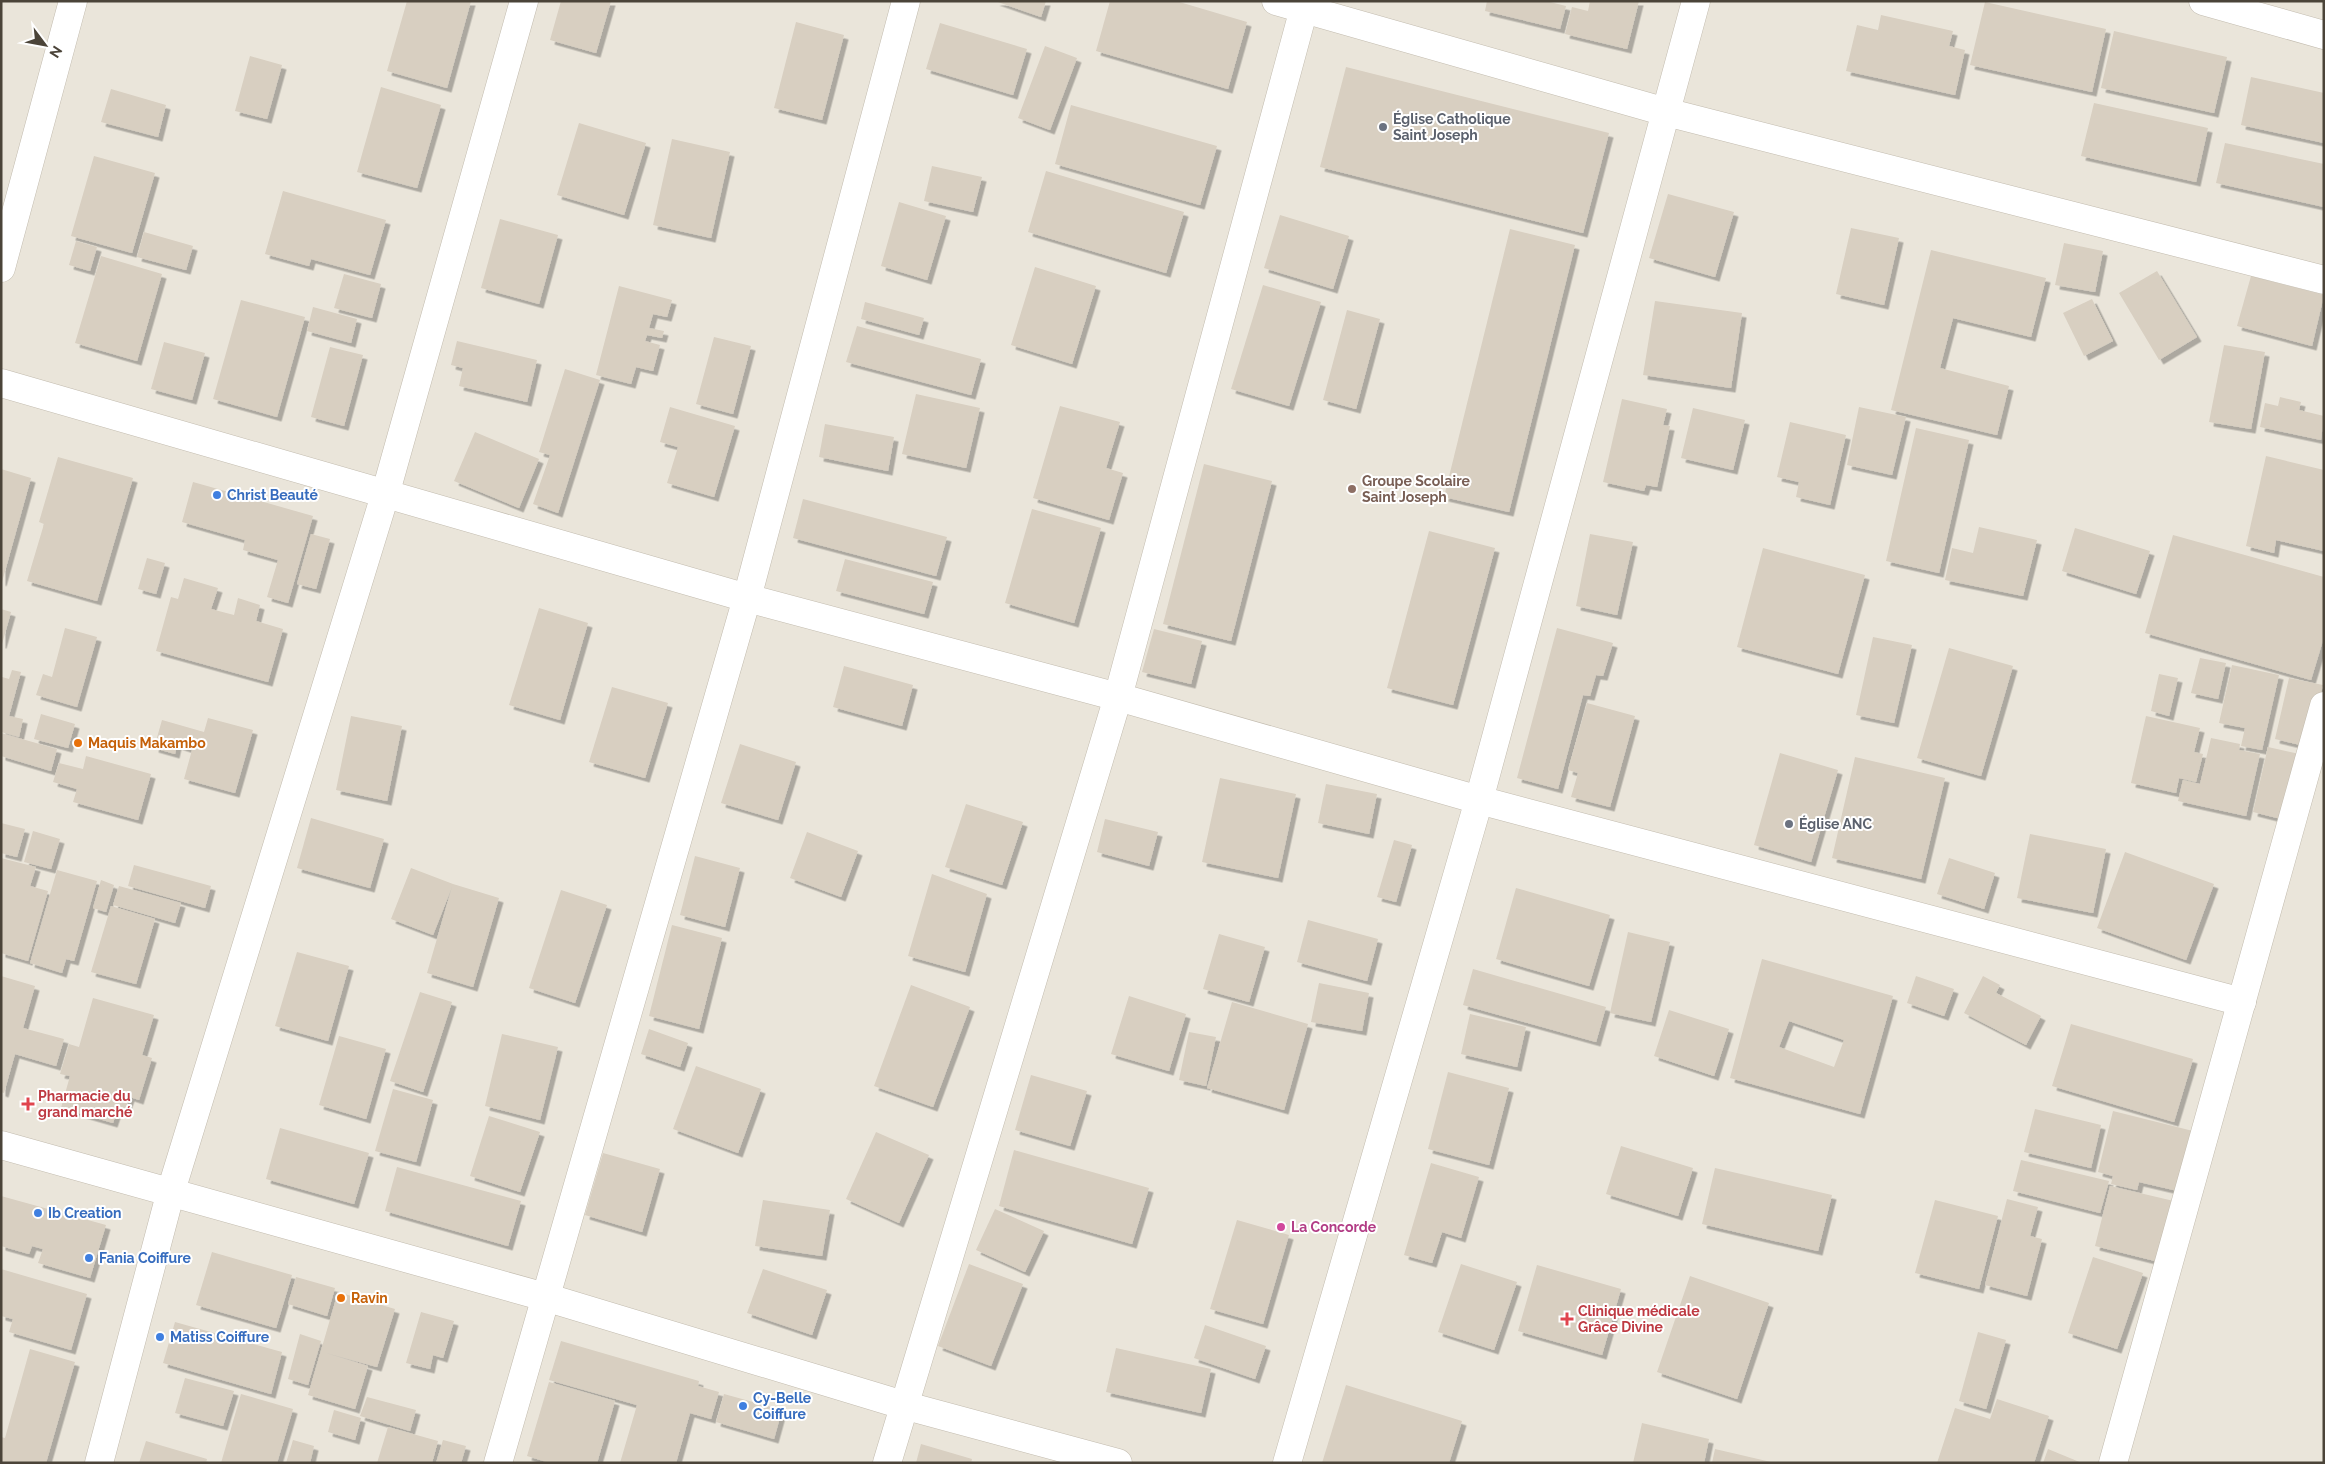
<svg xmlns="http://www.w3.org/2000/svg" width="2325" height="1464" viewBox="0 0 2325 1464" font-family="Raleway,sans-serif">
<defs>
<filter id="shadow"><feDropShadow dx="4.5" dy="4.5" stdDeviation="0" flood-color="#0004"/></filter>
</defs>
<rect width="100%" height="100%" fill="#f6f3ec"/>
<!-- residential -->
<rect fill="#eae5da" x="1" y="1" width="2323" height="1462"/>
<!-- building -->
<g fill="#d8cfc1" fill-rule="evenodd" filter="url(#shadow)">
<path d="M407,1H471L447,88L387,71Z"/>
<path d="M561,1H611L596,53L550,40Z"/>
<path d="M995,1H1046L1041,17Z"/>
<path d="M1110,1H1176L1247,22L1228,89L1096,51Z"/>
<path d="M1487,1H1546L1566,6L1560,29L1485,11Z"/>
<path d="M1590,1H1639L1627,49L1565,34L1572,7L1588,11Z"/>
<path d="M1985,2L2106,29L2092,92L1970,65Z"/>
<path d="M1881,15L1953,31L1949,46L1965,50L1955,95L1846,71L1857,25L1878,30Z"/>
<path d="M796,22L844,35L822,120L774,108Z"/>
<path d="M940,23L1027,49L1013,95L926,69Z"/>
<path d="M2114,31L2227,57L2214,113L2101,88Z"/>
<path d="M1045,46L1077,58L1050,130L1018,118Z"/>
<path d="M250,56L282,65L267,119L235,111Z"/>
<path d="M1346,67L1609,133L1583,233L1320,167Z"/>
<path d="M2251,77L2324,93V143L2241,125Z"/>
<path d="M381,87L441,105L417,188L357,172Z"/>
<path d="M111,89L166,105L158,137L101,122Z"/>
<path d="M2094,103L2208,128L2196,182L2081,156Z"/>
<path d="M1071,105L1217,146L1200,205L1055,164Z"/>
<path d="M579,123L646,143L624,215L557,195Z"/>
<path d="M672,139L730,152L711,238L653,225Z"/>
<path d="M2225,143L2324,164V207L2216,183Z"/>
<path d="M94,156L155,173L132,253L71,236Z"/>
<path d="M932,166L982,177L973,212L924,201Z"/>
<path d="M1046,171L1184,212L1166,273L1028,232Z"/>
<path d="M283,191L386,220L370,275L311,259L309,266L265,254Z"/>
<path d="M1668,194L1734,212L1715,277L1649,258Z"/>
<path d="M899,202L946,216L927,280L881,266Z"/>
<path d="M1280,215L1349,236L1333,289L1264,268Z"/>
<path d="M500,219L558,235L539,304L481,288Z"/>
<path d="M1851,228L1899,238L1884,305L1836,294Z"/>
<path d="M1510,229L1575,245L1509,512L1444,497Z"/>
<path d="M144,232L193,246L186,270L137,257Z"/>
<path d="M76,241L97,247L90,271L69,265Z"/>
<path d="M2064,243L2103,251L2095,292L2055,285Z"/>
<path d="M1931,250L2046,278L2031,337L1953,318L1940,368L2009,386L1997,435L1891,410Z"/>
<path d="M101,256L162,274L137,361L75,343Z"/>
<path d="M1035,267L1096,286L1072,364L1011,345Z"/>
<path d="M2157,271L2197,337L2159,360L2119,293Z"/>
<path d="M344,274L381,284L372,318L334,308Z"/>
<path d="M2251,276L2324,295L2312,346L2237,326Z"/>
<path d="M1263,285L1321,302L1289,406L1231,389Z"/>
<path d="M619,286L672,300L667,317L653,314L649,328L664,331L662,338L647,335L645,341L660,345L653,371L636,367L631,384L596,375Z"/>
<path d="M2092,299L2113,341L2084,356L2063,313Z"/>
<path d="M241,300L305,317L277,417L213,399Z"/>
<path d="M1655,301L1742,313L1731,388L1643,375Z"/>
<path d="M865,302L924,318L919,335L861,319Z"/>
<path d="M313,307L357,319L351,343L307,331Z"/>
<path d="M1347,310L1380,319L1356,409L1323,400Z"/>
<path d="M857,326L981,359L971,395L846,362Z"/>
<path d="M714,337L751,346L733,414L696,404Z"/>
<path d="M457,341L537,360L527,402L459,386L463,368L451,365Z"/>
<path d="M164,342L205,353L192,400L151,389Z"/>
<path d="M2224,345L2265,352L2251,429L2209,422Z"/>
<path d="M330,347L363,355L344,426L311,417Z"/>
<path d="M565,369L600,380L558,513L533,504L550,455L539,452Z"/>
<path d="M916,394L980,408L966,468L902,454Z"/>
<path d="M2280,397L2301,402L2299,410L2324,416L2321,440L2260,427L2265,403L2278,406Z"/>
<path d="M1622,399L1667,409L1663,425L1670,426L1657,487L1646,485L1644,491L1603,482Z"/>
<path d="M1060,406L1120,422L1106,468L1123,473L1109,520L1033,498Z"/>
<path d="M670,407L735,426L714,497L667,483L678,447L660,442Z"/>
<path d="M1859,407L1906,417L1892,475L1847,465Z"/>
<path d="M1693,408L1745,420L1733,470L1681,458Z"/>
<path d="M1790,422L1846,435L1830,505L1796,497L1799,482L1777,477Z"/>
<path d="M825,424L894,437L888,471L819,457Z"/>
<path d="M1916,428L1969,440L1939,573L1886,561Z"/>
<path d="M475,432L539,459L519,508L454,481Z"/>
<path d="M2266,456L2324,470V551L2276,540L2274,553L2246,546Z"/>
<path d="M58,457L133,478L97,601L27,581L44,524L39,522Z"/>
<path d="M1204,464L1272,481L1231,641L1163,624Z"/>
<path d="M1,469L31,478L2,582L1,581Z"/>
<path d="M193,482L313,516L288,603L267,597L278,560L243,550L245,540L182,522Z"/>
<path d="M803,499L947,537L936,576L793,538Z"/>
<path d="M1032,509L1101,528L1074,623L1005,603Z"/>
<path d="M1979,527L2037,540L2023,596L1945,580L1952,548L1973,553Z"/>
<path d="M2075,528L2150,551L2136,594L2062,571Z"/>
<path d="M1429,531L1495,548L1453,705L1387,688Z"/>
<path d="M311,534L330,539L316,589L297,584Z"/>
<path d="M1590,534L1633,542L1617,615L1576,606Z"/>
<path d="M2173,535L2324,577V637L2311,680L2145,633Z"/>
<path d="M1763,548L1865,575L1838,674L1737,647Z"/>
<path d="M147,558L165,563L156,594L138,589Z"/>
<path d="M845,559L933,582L924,614L836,591Z"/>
<path d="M184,578L218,588L211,609L234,615L238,598L260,605L256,621L283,629L268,682L156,651L171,597L178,599Z"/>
<path d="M539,608L588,623L560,720L509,705Z"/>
<path d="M1,609L11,612L2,644H1Z"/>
<path d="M65,628L97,637L77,707L36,695L43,674L52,677Z"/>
<path d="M1557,628L1613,643L1603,676L1596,675L1590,696L1583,695L1558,789L1517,778Z"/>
<path d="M1154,629L1202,641L1191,684L1142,672Z"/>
<path d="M1873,637L1912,645L1894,723L1856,715Z"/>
<path d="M1949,648L2013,666L1981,776L1917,758Z"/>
<path d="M2200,658L2226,663L2218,699L2191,693Z"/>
<path d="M2232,665L2279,675L2262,750L2241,746L2245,728L2219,723Z"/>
<path d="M844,666L913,685L902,726L833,707Z"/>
<path d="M12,670L21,672L9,716L23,719L19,737L1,732V682L2,677L9,679Z"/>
<path d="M2159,674L2178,678L2169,716L2151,711Z"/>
<path d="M2289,678L2323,685L2309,747L2275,739Z"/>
<path d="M612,687L668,703L645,778L589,762Z"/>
<path d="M1587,703L1635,716L1610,807L1571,797L1578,773L1568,770Z"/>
<path d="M41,714L75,724L68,748L34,739Z"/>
<path d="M351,716L402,726L387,801L336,790Z"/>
<path d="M2146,716L2200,728L2194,752L2203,754L2196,782L2179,778L2176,793L2131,783Z"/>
<path d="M208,718L253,730L235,793L184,779L192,750L177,745L175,754L154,748L162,720L204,732Z"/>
<path d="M1,733L57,749L51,771L1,756Z"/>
<path d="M2211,738L2240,744L2239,750L2260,754L2246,816L2178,801L2183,780L2200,784Z"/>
<path d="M740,744L796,762L778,820L721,803Z"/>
<path d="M2268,747L2304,755L2289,821L2253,812Z"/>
<path d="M1780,753L1838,770L1811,862L1754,845Z"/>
<path d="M86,756L151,774L138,820L73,802L77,789L53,782L59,763L83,769Z"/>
<path d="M1855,757L1945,778L1921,879L1832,858Z"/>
<path d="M1220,778L1296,794L1278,878L1202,862Z"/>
<path d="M1326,784L1377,794L1369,834L1318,823Z"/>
<path d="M966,804L1023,822L1002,885L945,867Z"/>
<path d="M311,818L384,839L370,888L297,868Z"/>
<path d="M1105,819L1158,832L1149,866L1097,852Z"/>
<path d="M1,823L25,829L17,857L1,853Z"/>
<path d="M33,831L60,839L51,869L24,862Z"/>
<path d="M807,832L858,851L841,897L790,878Z"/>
<path d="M2030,834L2106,849L2093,913L2017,898Z"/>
<path d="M1394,840L1412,845L1396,902L1377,897Z"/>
<path d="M2125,852L2214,884L2186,960L2097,928Z"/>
<path d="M695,856L740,868L725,927L680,915Z"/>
<path d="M1,858L36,867L30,886L48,891L28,961L1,953Z"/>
<path d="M1949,858L1995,873L1984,909L1937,894Z"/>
<path d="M134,865L211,886L205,908L128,886Z"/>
<path d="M411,868L453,884L499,898L473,987L427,973L452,887L433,935L391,919Z"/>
<path d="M57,870L97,881L74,961L66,959L62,973L30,963Z"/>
<path d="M932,874L987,894L965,972L908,956Z"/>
<path d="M101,880L114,885L106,912L93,908Z"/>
<path d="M119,886L181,903L175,923L113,905Z"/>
<path d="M1516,888L1610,915L1589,986L1496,959Z"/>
<path d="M561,890L607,905L575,1003L529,988Z"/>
<path d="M111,906L155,919L136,984L91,972Z"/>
<path d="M1308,920L1378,939L1367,981L1297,962Z"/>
<path d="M672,925L722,938L699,1029L649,1016Z"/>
<path d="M1628,932L1670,942L1651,1022L1610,1013Z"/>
<path d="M1219,934L1265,947L1249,1002L1203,989Z"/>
<path d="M297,952L349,966L328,1041L275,1026Z"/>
<path d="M1762,959L1893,996L1860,1114L1730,1078ZM1789,1021L1844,1040L1834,1067L1779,1047Z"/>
<path d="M1473,969L1606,1007L1596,1042L1463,1005Z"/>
<path d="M1,976L35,986L23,1028L64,1039L56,1066L15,1054L4,1093L1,1092Z"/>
<path d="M1916,976L1954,989L1944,1016L1907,1003Z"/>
<path d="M1983,976L2000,985L1996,993L2041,1016L2026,1045L1964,1013Z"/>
<path d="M1319,983L1369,993L1362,1031L1311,1022Z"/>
<path d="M911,985L970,1007L933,1107L874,1086Z"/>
<path d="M420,992L452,1002L423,1092L390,1081Z"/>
<path d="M1129,996L1186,1014L1169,1071L1111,1054Z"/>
<path d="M93,998L154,1015L142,1055L152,1058L139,1100L130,1097L125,1111L118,1108L113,1123L61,1108L70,1076L60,1074L69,1044L79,1047Z"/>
<path d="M1232,1002L1308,1024L1284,1110L1207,1088Z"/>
<path d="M1669,1010L1729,1029L1714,1076L1654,1056Z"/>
<path d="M1470,1014L1526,1027L1517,1067L1461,1054Z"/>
<path d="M2071,1024L2193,1059L2174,1122L2052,1086Z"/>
<path d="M649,1029L688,1043L680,1067L641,1054Z"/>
<path d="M1189,1032L1216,1037L1206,1086L1179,1080Z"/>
<path d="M502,1034L558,1047L540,1120L485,1106Z"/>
<path d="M339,1036L386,1049L366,1119L319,1105Z"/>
<path d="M696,1066L761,1089L738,1153L673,1129Z"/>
<path d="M1448,1072L1509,1088L1489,1165L1428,1149Z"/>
<path d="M1031,1075L1087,1091L1070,1146L1015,1130Z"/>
<path d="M393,1089L433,1100L416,1162L375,1151Z"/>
<path d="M2035,1109L2101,1125L2091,1168L2024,1152Z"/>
<path d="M2113,1111L2197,1132L2182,1192L2139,1182L2137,1190L2111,1184L2113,1176L2098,1172Z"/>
<path d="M489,1116L540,1132L520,1192L470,1176Z"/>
<path d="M280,1128L369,1153L354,1204L266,1179Z"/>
<path d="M876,1132L929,1155L899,1223L846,1199Z"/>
<path d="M1621,1146L1693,1168L1678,1216L1606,1194Z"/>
<path d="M1014,1150L1149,1188L1132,1244L999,1206Z"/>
<path d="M603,1153L660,1169L642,1232L585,1215Z"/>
<path d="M2021,1160L2109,1181L2100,1213L2013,1191Z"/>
<path d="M1431,1163L1479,1177L1461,1238L1442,1232L1432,1263L1404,1255Z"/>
<path d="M397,1167L521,1201L508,1246L385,1211Z"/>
<path d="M1715,1168L1832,1195L1818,1251L1702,1224Z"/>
<path d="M2110,1186L2178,1202L2163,1263L2095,1246Z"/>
<path d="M1,1196L106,1225L90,1278L38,1263L43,1249L32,1246L29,1254L1,1246Z"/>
<path d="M2007,1199L2038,1207L2030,1236L2042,1239L2027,1296L1985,1285Z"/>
<path d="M763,1200L830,1210L822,1256L755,1246Z"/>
<path d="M1935,1200L1998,1216L1979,1289L1915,1273Z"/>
<path d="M995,1209L1044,1231L1025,1272L976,1250Z"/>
<path d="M1237,1220L1289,1235L1263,1324L1210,1309Z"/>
<path d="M212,1252L292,1275L276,1328L196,1305Z"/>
<path d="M2093,1257L2143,1273L2117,1349L2068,1333Z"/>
<path d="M969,1264L1023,1284L991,1366L938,1346Z"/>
<path d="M1461,1264L1517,1282L1494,1350L1438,1332Z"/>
<path d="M1537,1265L1621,1289L1602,1355L1518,1331Z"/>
<path d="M1,1269L87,1294L71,1350L9,1332L13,1319L1,1316Z"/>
<path d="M763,1269L827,1290L812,1335L747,1313Z"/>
<path d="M1690,1276L1769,1303L1737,1399L1657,1372Z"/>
<path d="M296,1277L335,1288L327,1316L288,1304Z"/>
<path d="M338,1292L395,1309L377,1367L326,1353L368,1366L355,1409L308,1395Z"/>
<path d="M421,1312L454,1321L443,1358L433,1355L430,1369L406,1363Z"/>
<path d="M175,1322L282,1352L271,1394L163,1363Z"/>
<path d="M1205,1325L1266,1346L1255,1379L1194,1358Z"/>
<path d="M1978,1332L2006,1340L1986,1409L1959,1401Z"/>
<path d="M300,1334L321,1341L308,1385L288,1379Z"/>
<path d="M561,1341L699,1381L698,1386L719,1392L711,1419L690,1413L676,1463H620L637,1405L549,1380Z"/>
<path d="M1116,1348L1211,1369L1201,1413L1106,1392Z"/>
<path d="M30,1349L75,1362L46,1463H1V1437L5,1438Z"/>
<path d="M185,1378L234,1391L223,1426L175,1413Z"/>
<path d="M549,1382L615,1401L597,1463H550L527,1456Z"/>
<path d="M1346,1385L1462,1421L1449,1463H1322Z"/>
<path d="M241,1394L293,1409L277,1463H221Z"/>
<path d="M724,1394L782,1410L774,1439L716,1422Z"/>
<path d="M367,1397L416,1410L410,1431L360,1416Z"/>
<path d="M1997,1399L2049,1416L2034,1463H1937L1955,1408L1990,1419Z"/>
<path d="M334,1410L361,1418L355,1440L328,1432Z"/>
<path d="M1642,1423L1709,1439L1704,1463H1633Z"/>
<path d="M388,1427L438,1441L432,1463H377Z"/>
<path d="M293,1440L314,1446L310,1463H286Z"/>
<path d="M443,1440L466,1446L461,1463H436Z"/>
<path d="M146,1441L207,1459L206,1463H139Z"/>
<path d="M921,1444L972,1459L971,1463H916Z"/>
<path d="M1715,1449L1771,1462V1463H1712Z"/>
<path d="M2048,1449L2082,1463H2043Z"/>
</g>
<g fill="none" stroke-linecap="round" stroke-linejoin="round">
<defs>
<g id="minor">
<path d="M1276,1L1666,112L2324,280"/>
<path d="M2203,1L2324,35"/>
<path d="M1,383L747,598L1118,697L1479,800L2242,1002"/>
<path d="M99,1463L171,1191L385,495L524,1"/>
<path d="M498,1463L747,598L906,1"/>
<path d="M887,1463L1118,697L1306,1"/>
<path d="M1287,1463L1479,800L1696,1"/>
<path d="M2113,1463L2324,706"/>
</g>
<g id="tertiary">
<path d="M1,268L73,1"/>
<path d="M1,1145L545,1297L903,1405L1118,1463"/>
</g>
</defs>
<!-- minor casing -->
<use href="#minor" stroke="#c2bbae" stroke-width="29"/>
<!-- tertiary casing -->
<use href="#tertiary" stroke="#c2bbae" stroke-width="29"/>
<!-- minor -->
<use href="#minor" stroke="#fff" stroke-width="28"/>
<!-- tertiary -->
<use href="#tertiary" stroke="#fff" stroke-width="28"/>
</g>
<!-- markers -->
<g fill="#6b7280" stroke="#fff" stroke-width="2">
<circle cx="1383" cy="127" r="5"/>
<circle cx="1789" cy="824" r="5"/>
</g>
<circle fill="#8d6e63" stroke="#fff" stroke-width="2" cx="1352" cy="489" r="5"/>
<g fill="#3f7fe0" stroke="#fff" stroke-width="2">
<circle cx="217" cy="495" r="5"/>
<circle cx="38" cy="1213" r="5"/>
<circle cx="89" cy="1258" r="5"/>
<circle cx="160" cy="1337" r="5"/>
<circle cx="743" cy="1406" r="5"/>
</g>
<g fill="#e8710a" stroke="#fff" stroke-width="2">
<circle cx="78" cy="743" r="5"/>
<circle cx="341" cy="1298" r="5"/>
</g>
<g fill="#e0444e" stroke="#fff" stroke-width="2">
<path d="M25.5 1096.5h5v5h5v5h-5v5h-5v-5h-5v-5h5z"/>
<path d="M1564.5 1311.5h5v5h5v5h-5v5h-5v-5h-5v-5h5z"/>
</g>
<circle fill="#d1479c" stroke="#fff" stroke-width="2" cx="1281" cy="1227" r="5"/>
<g text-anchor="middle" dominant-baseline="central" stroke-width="4" stroke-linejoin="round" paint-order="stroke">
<!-- worship labels -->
<g font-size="14" font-weight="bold" fill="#5b616d" stroke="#fff" text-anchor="start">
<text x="1393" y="119">Église Catholique<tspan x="1393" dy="16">Saint Joseph</tspan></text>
<text x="1799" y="824">Église ANC</text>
</g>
<!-- education labels -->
<g font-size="14" font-weight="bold" fill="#785e54" stroke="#fff" text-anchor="start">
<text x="1362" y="481">Groupe Scolaire<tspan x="1362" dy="16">Saint Joseph</tspan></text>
</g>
<!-- shop labels -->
<g font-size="14" font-weight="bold" fill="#366cbe" stroke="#fff" text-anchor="start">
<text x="227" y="495">Christ Beauté</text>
<text x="48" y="1213">Ib Creation</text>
<text x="99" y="1258">Fania Coiffure</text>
<text x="170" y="1337">Matiss Coiffure</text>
<text x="753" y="1398">Cy-Belle<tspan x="753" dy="16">Coiffure</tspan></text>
</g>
<!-- food labels -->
<g font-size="14" font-weight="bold" fill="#c56008" stroke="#fff" text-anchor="start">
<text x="88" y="743">Maquis Makambo</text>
<text x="351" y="1298">Ravin</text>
</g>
<!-- health labels -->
<g font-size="14" font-weight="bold" fill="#be3a42" stroke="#fff" text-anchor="start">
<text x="38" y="1096">Pharmacie du<tspan x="38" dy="16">grand marché</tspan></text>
<text x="1578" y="1311">Clinique médicale<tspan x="1578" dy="16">Grâce Divine</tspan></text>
</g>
<!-- hotel labels -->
<g font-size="14" font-weight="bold" fill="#b23c85" stroke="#fff" text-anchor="start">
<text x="1291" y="1227">La Concorde</text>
</g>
</g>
<!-- border -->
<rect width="2325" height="1464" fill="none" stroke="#4b4439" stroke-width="5"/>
<!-- north arrow -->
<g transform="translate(45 45) rotate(122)" stroke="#ffffff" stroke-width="4" paint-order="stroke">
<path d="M0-4L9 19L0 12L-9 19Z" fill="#4b4439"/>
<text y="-8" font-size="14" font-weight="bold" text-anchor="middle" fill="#4b4439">N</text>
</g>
</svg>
